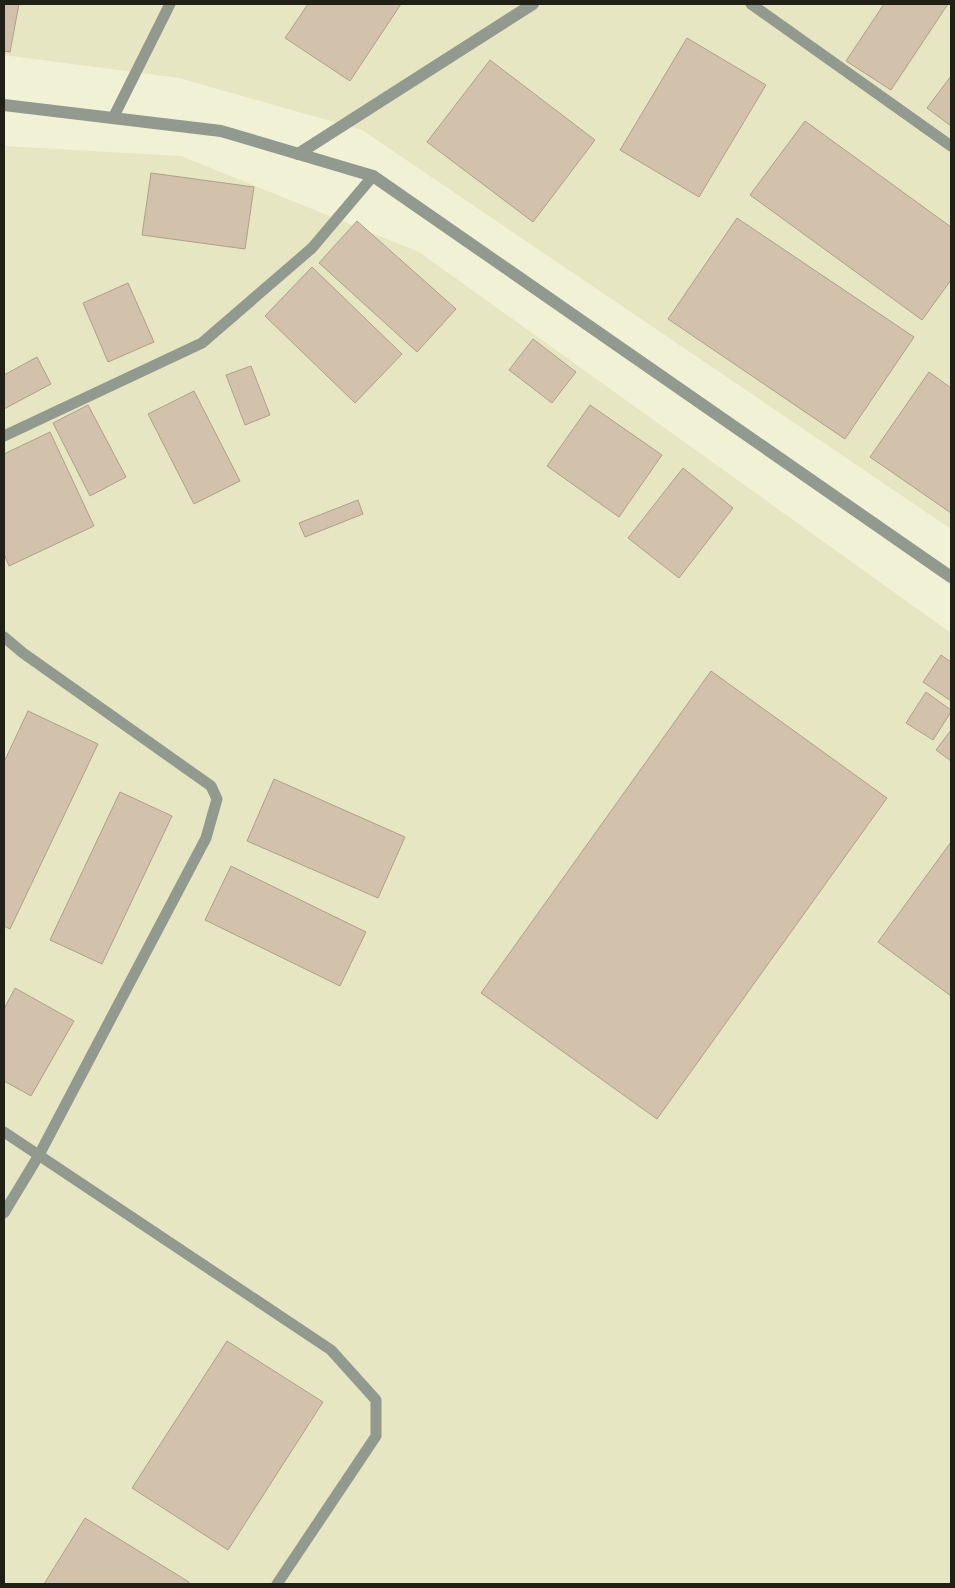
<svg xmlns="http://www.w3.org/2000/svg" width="955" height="1588" viewBox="0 0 955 1588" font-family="Inter,sans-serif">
<rect width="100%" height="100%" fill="#f1f1d5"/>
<!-- built -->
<g fill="#e7e6c3">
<path d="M4,4H951V529L362,130L179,78L4,55Z"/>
<path d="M4,146L181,156L419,252L951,633V1584H4Z"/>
</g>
<!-- building -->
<g fill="#d2c2ab" stroke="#afa08a">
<path d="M4,4H19L10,52L4,51Z"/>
<path d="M308,4H401L350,81L285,38Z"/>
<path d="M884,4H948L891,90L846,61Z"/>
<path d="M687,38L766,85L699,197L620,150Z"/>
<path d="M490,60L595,140L533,222L427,142Z"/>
<path d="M951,76V126L927,108Z"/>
<path d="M805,121L951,227V280L922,320L750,195Z"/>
<path d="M151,173L254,187L245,249L142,235Z"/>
<path d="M737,218L914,337L845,439L668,319Z"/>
<path d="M357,221L456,309L417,352L319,263Z"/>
<path d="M312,267L402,354L355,403L265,316Z"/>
<path d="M128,283L154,342L108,362L83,303Z"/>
<path d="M533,339L576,372L552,403L509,370Z"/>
<path d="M37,357L51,384L4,409V375Z"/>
<path d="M251,366L270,415L245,425L226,375Z"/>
<path d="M929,372L951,388V513L870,457Z"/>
<path d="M194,391L240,481L194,504L148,414Z"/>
<path d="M88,405L126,477L90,496L53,423Z"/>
<path d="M590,405L662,455L619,517L547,466Z"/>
<path d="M50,432L94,526L9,566L4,554V454Z"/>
<path d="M683,468L733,508L679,578L628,538Z"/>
<path d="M358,500L363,514L305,537L299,523Z"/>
<path d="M941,655L951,662V701L923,682Z"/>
<path d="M711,671L887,798L657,1119L481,993Z"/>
<path d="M926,692L951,710V712L933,740L906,723Z"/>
<path d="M28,711L98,744L10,929L4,926V762Z"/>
<path d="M951,730V761L936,750Z"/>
<path d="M274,779L405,837L378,898L247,841Z"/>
<path d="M120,792L172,816L102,964L50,940Z"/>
<path d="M951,842V996L878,942Z"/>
<path d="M231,866L366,932L340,986L205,920Z"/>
<path d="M15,988L74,1021L31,1096L4,1081V1009Z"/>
<path d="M227,1341L323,1402L228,1550L132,1488Z"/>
<path d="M85,1518L189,1582L188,1584H44Z"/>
</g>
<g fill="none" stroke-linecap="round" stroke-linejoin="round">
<!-- service -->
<g stroke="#92998f" stroke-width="11">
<path d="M751,4L951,146"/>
<path d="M113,118L170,4"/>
<path d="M4,436L202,343L312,248L373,176"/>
<path d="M4,637L23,653L211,786L217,799L206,838L39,1155L4,1213"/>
<path d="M4,1132L331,1350L376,1400V1436L277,1584"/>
</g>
<!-- tertiary -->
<g stroke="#92998f" stroke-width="12">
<path d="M4,105L221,131L373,176L951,577"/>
<path d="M298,154L533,4"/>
</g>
</g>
<!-- border -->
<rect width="955" height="1588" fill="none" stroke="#212016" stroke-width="10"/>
</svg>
